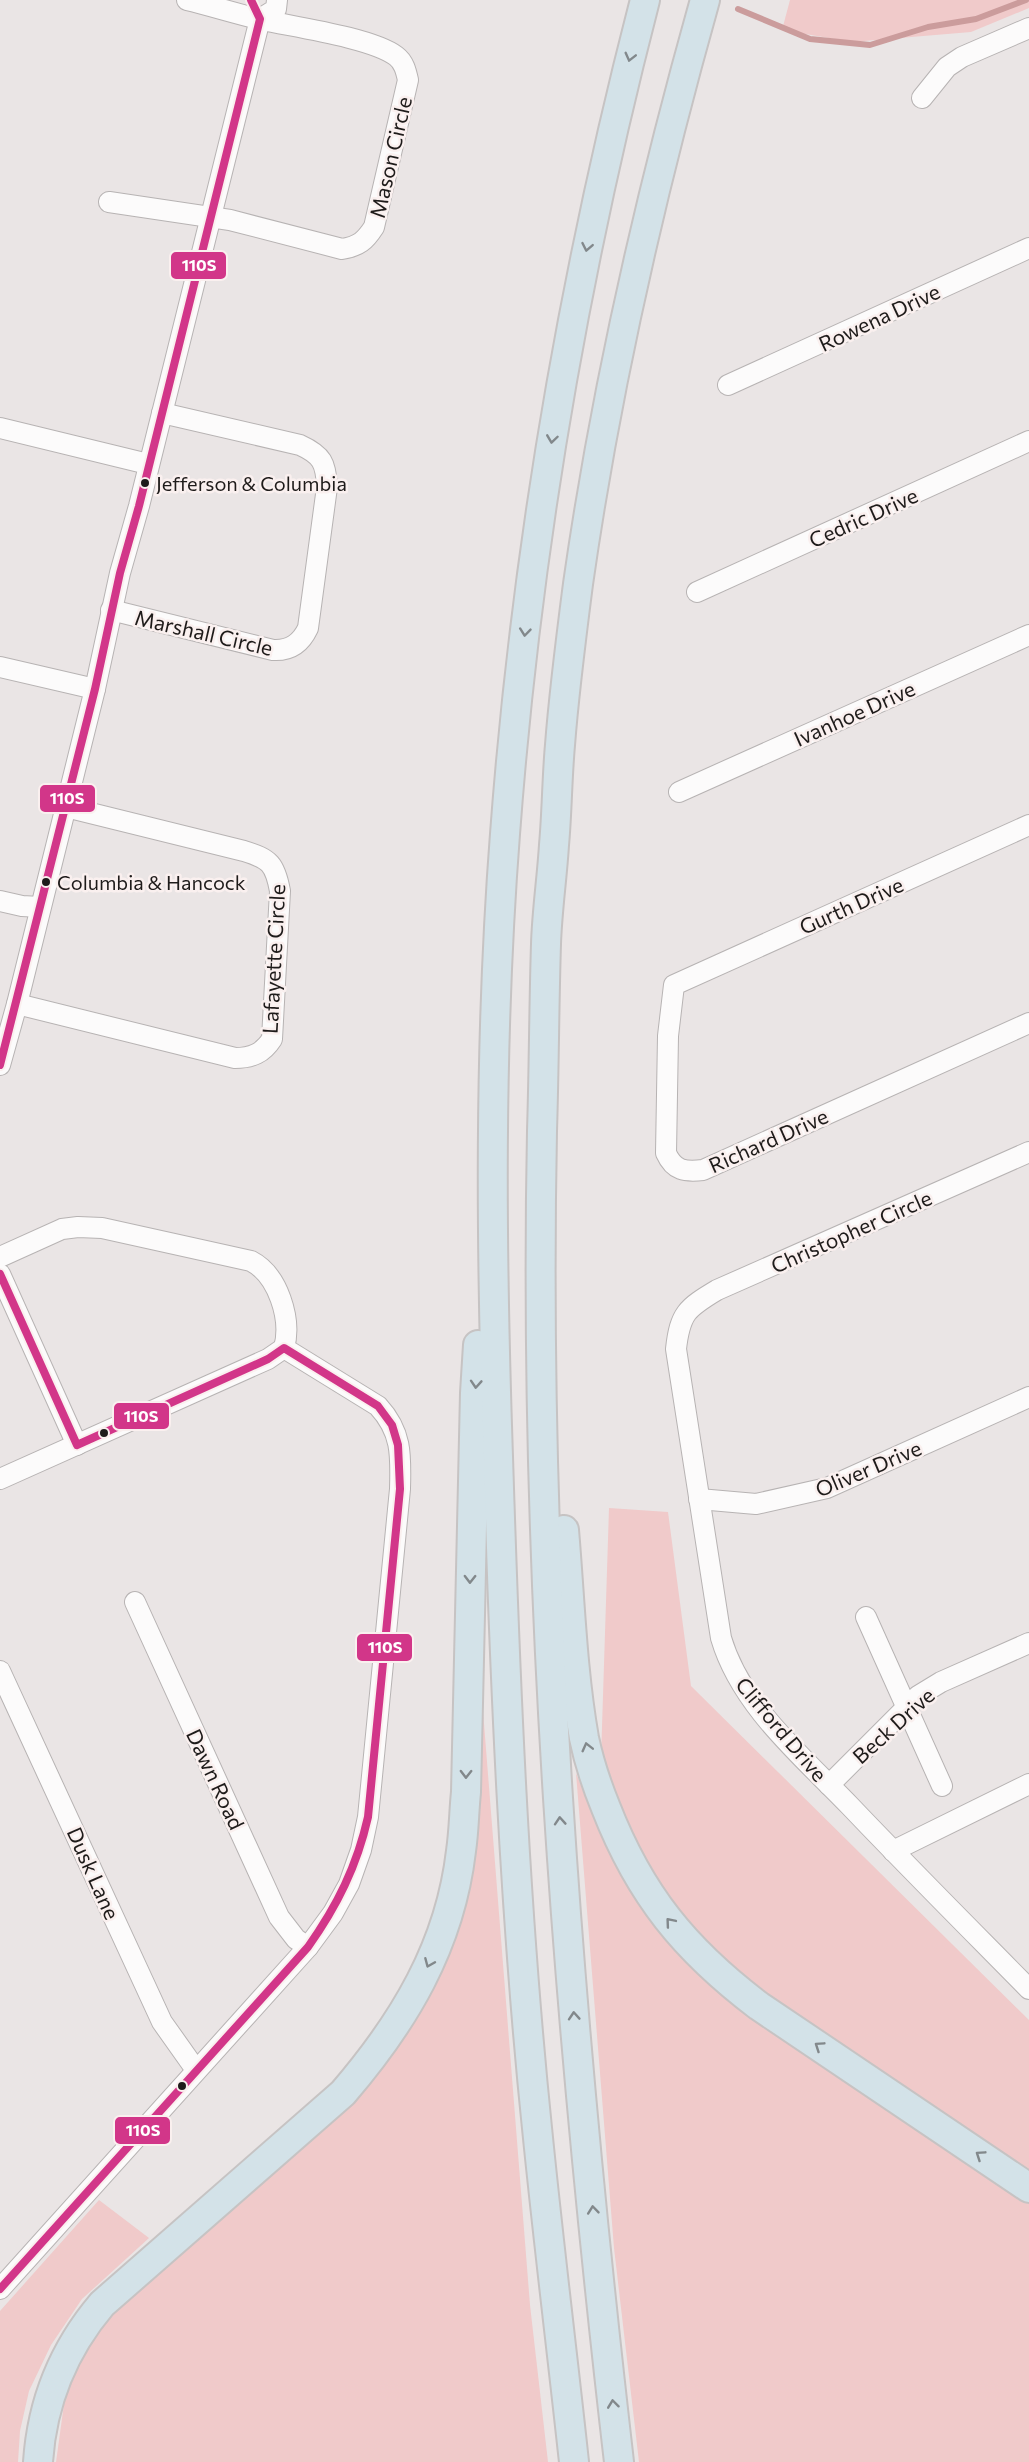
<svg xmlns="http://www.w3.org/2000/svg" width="1029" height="2462" viewBox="0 0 1029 2462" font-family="Commissioner,sans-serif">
<rect width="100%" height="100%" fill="#eae5e5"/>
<!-- green -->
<g fill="#f0caca">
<path d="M790,0H1029V8L971,32L852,42L782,30Z"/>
<path d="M609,1508L668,1512L691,1686L1029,2020V2170L792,2013L724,1961L668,1897L626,1822L601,1758Z"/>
<path d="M479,1711H483L530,2305L548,2462H56L64,2404L76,2369L99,2329L422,2004Z"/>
<path d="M576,1773L607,1849L633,1893L820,2064L1029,2204V2462H639L614,2248Z"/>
<path d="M99,2200L149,2238L82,2299L51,2345L29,2391L20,2431L18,2462H0V2311Z"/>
</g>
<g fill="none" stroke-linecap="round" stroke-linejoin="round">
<!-- stream -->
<path stroke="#cb9c9c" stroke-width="6" d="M738,9L810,39L870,45L928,27L976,19L1026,0"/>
<defs>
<g id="minor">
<path d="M922,98L947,67L962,57L1029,28"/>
<path d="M109,202L230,220L342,249C359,246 365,241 374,227L408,80C406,71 404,62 396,56C372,38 295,27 263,20C237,14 212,6 187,0"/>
<path d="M728,385L1029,248"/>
<path d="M0,428L148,464"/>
<path d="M697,592L1029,441"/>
<path d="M111,610L273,650C290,651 301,643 308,628L327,487C326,463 322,455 300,445L162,413"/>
<path d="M0,667L95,689"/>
<path d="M679,792L1029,635"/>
<path d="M1029,825L674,985L668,1036L666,1153C674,1171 685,1172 703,1170L1029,1023"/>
<path d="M0,901L22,906L40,907"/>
<path d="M17,1004L235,1058C252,1058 263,1053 272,1039L280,891C275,864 270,859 244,851L66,807"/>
<path d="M0,1065L17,1004L95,689L120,573L139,506L260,19L276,9L277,0"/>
<path d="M1029,1152L717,1290C687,1308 680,1313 676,1349L721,1638C741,1706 802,1756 850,1806C909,1868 969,1928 1029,1989"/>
<path d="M0,1257L62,1229L78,1227L102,1228L251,1261C278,1275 292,1319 284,1348"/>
<path d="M0,1274L77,1445"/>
<path d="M0,1479L268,1359L284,1348"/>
<path d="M699,1499L756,1504L827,1488L1029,1397"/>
<path d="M135,1602L279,1917L296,1939L308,1947"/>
<path d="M866,1617L942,1786"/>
<path d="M0,1671L162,2022L196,2070"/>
<path d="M829,1785L918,1696L941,1682L1029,1643"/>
<path d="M893,1851L1029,1784"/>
<path d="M0,2289L308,1947L333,1913L349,1884L361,1850L368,1817L400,1489C401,1455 402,1432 378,1406L284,1348"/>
</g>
<g id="highway">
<path d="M564,1530C570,1600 572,1670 584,1738C589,1762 597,1786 606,1808C640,1895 685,1950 759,2006L1029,2188"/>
<path d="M38,2462C42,2402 63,2350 102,2304L343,2093C404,2022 450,1946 461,1851C464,1831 464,1811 466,1792L475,1393L478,1345"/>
<path d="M574,2462C562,2351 548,2239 537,2128C514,1905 505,1680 498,1457C491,1249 489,1041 505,834C526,552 574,274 645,0"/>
<path d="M619,2462C568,2021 533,1576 542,1131C544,1069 544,1007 546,944C547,911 552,878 554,845C557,812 557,778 560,745C564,692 571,638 578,584C606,387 651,192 705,0"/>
</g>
</defs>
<!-- minor casing -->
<use href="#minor" stroke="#b7b3b3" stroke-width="22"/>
<!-- highway casing -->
<use href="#highway" stroke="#c6c3c3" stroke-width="32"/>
<!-- minor -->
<use href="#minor" stroke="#fcfbfb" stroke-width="20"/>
<!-- highway -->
<use href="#highway" stroke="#d3e2e8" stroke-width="28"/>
<defs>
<g id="bus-1">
<path d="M0,1065L95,689L120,573L139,506L260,19L251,0"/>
<path d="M0,1274L77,1445L268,1359L284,1348L378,1406L392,1425L398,1445L400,1489L368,1817C357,1866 337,1906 308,1947L0,2289"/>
</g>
</defs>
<!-- bus-1 casing -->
<use href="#bus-1" stroke="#faf0ef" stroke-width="12"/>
<!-- bus-1 -->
<use href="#bus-1" stroke="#d23689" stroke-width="8"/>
</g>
<!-- one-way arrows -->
<defs><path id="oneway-chevron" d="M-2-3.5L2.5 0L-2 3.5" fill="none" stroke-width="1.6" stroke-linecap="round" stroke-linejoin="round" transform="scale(1.5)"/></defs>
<g stroke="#82888b">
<use href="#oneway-chevron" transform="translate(630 57) rotate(104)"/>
<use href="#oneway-chevron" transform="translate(587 247) rotate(101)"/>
<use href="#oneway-chevron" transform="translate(552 439) rotate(98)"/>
<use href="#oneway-chevron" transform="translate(525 632) rotate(96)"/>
<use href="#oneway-chevron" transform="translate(476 1384) rotate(94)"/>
<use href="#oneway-chevron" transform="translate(470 1579) rotate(91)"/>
<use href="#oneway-chevron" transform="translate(587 1747) rotate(-104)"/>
<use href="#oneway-chevron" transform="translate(466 1774) rotate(91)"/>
<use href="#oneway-chevron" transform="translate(560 1821) rotate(-94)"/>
<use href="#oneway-chevron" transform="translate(670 1922) rotate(-130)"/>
<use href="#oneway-chevron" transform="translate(429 1963) rotate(113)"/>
<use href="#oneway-chevron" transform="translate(574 2016) rotate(-94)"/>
<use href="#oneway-chevron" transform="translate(819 2046) rotate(-146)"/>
<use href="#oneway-chevron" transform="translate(980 2155) rotate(-146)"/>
<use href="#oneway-chevron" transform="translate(593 2210) rotate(-96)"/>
<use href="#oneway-chevron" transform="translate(613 2404) rotate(-97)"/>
</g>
<!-- markers -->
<g fill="#1e1b1a" stroke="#faf0ef" stroke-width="2">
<circle cx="145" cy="483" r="5"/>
<circle cx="46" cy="882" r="5"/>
<circle cx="104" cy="1433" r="5"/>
<circle cx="182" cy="2086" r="5"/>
</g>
<g text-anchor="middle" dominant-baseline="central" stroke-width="5" stroke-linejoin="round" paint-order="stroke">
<!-- bus labels -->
<g font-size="20" fill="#1e1b1a" stroke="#faf0ef" text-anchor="start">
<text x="156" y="483">Jefferson &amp; Columbia</text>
<text x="57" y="882">Columbia &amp; Hancock</text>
</g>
<!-- street labels -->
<g font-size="21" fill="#1e1b1a" stroke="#faf0ef">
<text transform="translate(390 157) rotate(-77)">Mason Circle</text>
<text transform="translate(879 317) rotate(-25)">Rowena Drive</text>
<text transform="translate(863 517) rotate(-24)">Cedric Drive</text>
<text transform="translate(204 632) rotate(13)">Marshall Circle</text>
<text transform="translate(854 713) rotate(-24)">Ivanhoe Drive</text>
<text transform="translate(851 905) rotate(-24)">Gurth Drive</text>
<text transform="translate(273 959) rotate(-87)">Lafayette Circle</text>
<text transform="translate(768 1140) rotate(-24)">Richard Drive</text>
<text transform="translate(851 1231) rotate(-24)">Christopher Circle</text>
<text transform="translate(868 1468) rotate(-23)">Oliver Drive</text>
<text transform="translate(893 1725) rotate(-42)">Beck Drive</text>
<text transform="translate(782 1729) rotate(50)">Clifford Drive</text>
<text transform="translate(216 1779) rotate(65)">Dawn Road</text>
<text transform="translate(94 1873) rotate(66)">Dusk Lane</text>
</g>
</g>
<g stroke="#faf0ef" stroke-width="2">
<rect x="170" y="251" width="57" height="29" rx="6" fill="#d23689"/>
<rect x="39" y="784" width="57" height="29" rx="6" fill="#d23689"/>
<rect x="113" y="1402" width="57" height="28" rx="6" fill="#d23689"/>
<rect x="356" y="1633" width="57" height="29" rx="6" fill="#d23689"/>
<rect x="114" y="2116" width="57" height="29" rx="6" fill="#d23689"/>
</g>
<g font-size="16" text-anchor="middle" font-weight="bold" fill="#fff">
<text x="199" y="271">110S</text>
<text x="67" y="804">110S</text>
<text x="141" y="1422">110S</text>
<text x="385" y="1653">110S</text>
<text x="143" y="2136">110S</text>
</g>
</svg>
